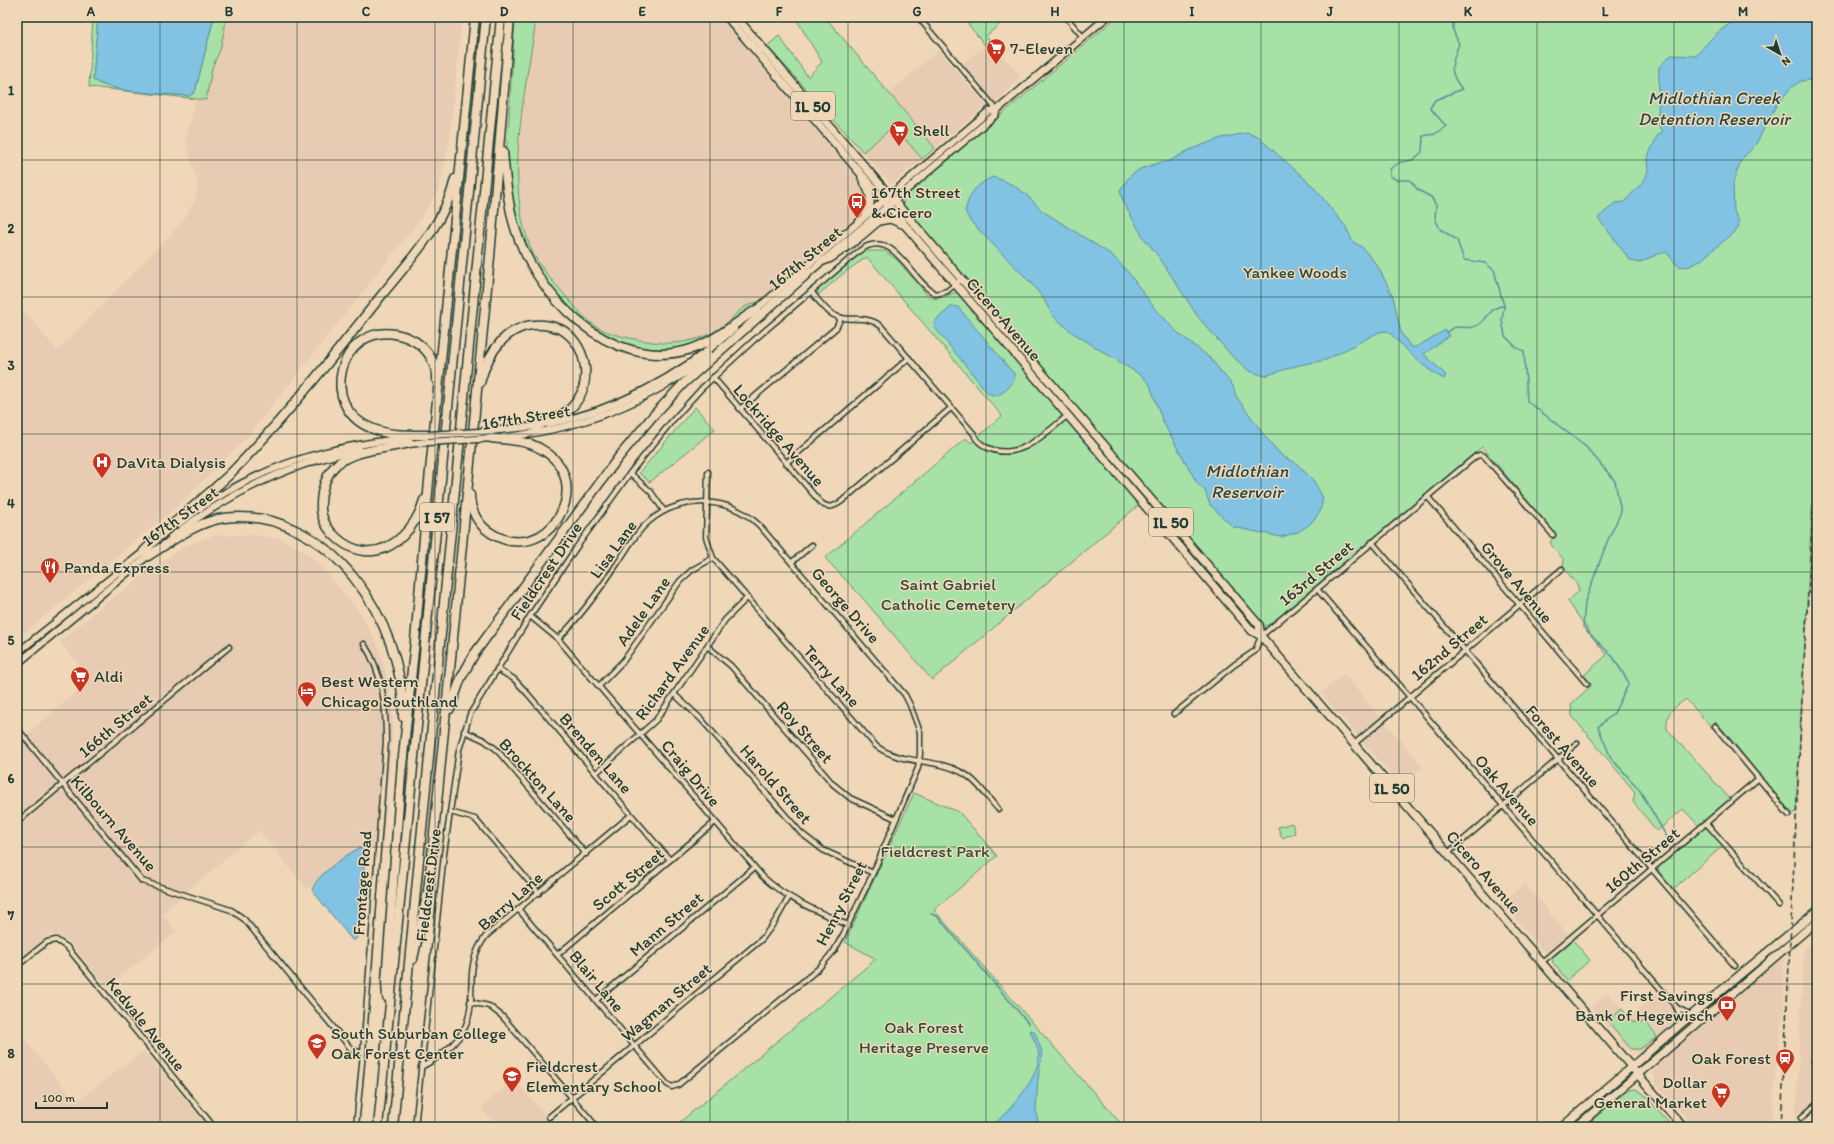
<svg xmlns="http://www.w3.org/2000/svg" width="1834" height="1144" viewBox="0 0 1834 1144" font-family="Itim,sans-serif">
<rect width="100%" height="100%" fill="#f0d7b8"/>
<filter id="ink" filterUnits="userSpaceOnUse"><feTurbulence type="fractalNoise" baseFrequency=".025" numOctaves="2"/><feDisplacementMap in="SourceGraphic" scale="8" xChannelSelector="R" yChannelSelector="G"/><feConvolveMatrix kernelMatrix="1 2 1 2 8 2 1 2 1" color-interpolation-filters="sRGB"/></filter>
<g filter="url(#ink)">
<!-- built -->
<g fill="#e7cbb2">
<path d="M227,17H462L449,144L439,188L422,217L247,437L180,504L17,639V302L57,351L182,223L195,200L198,186L186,142L195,100H206L212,68L220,50Z"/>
<path d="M533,17H720L863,185L868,195L867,204L863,212L759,302H751L719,329L703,337L686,342L663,343L634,339L601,329L580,312L541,267L529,241L523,222L517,180L523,110L536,21Z"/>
<path d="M990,41L1020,76L999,100L995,101L992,99L963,64Z"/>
<path d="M939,50L986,105L935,148L888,94Z"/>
<path d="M894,126L922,159L891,184L863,152Z"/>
<path d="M254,535L282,539L306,553L318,563L361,614L379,648L390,692L393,727L383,848L362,845L307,889L259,830L162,913L176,932L107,987L69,941L50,934L17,961V742L91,680L60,642L107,602L183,547L212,536Z"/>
<path d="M1344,674L1382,719L1359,737L1321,693Z"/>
<path d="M1385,723L1423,767L1401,786L1362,741Z"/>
<path d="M1525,884L1568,935L1546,954L1502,902Z"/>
<path d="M1817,937V1098L1796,1116L1804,948Z"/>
<path d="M1783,958L1784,1007L1775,1074L1771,1127H1695L1657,1085L1653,1072L1657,1063Z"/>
<path d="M1659,992L1682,1020L1642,1051L1636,1052L1629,1051L1591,1007L1608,993L1629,1017Z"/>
<path d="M17,1031L76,1102L144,1051L206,1124L202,1127H17Z"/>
<path d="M514,1079L555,1127H494L496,1125L481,1108Z"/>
</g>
<!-- green -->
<g fill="#a8e1a6" stroke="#648f6d">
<path d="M93,17H98L93,80C117,94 161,93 189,96L195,92L214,17H227L220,50L212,68L206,100L89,87Z"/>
<path d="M515,17H533L536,20C526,90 502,186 533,253C541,269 553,281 564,294C574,306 586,321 601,329C614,336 647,342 662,343C682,344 704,339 720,328C733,319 743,303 759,302C742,317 721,335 699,343C689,347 677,348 667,349C581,353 522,265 509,189C505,165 507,141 509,117C511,83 513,50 515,17Z"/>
<path d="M795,17H825L935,148L922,159L894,126L863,152L767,46L779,36L808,77L822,62Z"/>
<path d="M977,17H1008L986,36L990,41L985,45L968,24Z"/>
<path d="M1117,17H1817V414L1796,812L1792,814L1719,725L1712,728L1686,699C1673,709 1666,711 1667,729L1730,799L1699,826L1683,809L1657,831L1633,802L1635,792L1572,716L1571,704L1592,685L1584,675L1607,655L1594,639L1568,601L1579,591L1577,584L1563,567L1564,560L1550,543L1555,533L1482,447L1270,624L1265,626L1261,624L904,208L903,201L907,194Z"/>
<path d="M864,251H885L898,261L929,297L937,299L957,292L1140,504L932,680L860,595L825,558L966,438L971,443L1002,416L867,257L845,272L818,295L817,290Z"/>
<path d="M695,407L715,429L650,482L639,473Z"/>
<path d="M914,793L959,812L997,856L934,910L1124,1127H674L876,959L845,942Z"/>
<path d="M1292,823L1295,833L1282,838L1278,827Z"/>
<path d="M1703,828H1708L1724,845L1673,889L1659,872L1658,867Z"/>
<path d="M1573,940L1590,960L1567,980L1553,963L1552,958Z"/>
<path d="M1622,1009C1630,1019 1632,1026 1645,1021L1657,1037L1640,1049H1631L1608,1021Z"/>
<path d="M1636,1089L1644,1094L1672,1127H1584L1628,1090Z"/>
</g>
<!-- water -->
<g fill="#82c2e2" stroke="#5a8d9c">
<path d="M98,17H214L195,92L189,96C161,93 117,94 93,80Z"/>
<path d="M1777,17H1817V79L1801,81L1792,87L1777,104L1756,144L1741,160L1733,183L1734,211L1739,222L1738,229L1701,260L1688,267L1678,266L1666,252H1663L1638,263L1630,260L1598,218L1615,203L1624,202L1644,181L1648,171L1647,159L1657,136L1662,133L1658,122L1659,67L1671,55L1696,56C1709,41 1725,20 1747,19C1754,19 1762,21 1769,22Z"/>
<path d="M1247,133L1258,137L1312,185L1346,227L1353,242L1361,246L1377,265L1393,296L1401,333L1411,347H1416L1445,330L1449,336L1424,354L1446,375L1444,379C1421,367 1406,349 1388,331L1379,332L1326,360L1299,365L1265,376L1249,371L1231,355L1198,317L1159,257L1143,237L1124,204L1120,191L1129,177L1140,169L1161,162H1168L1189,150L1221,138Z"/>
<path d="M993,177C1012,182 1028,194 1041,210L1112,255L1128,272L1153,306L1177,332L1210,358L1233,386L1236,396L1264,435L1282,456L1296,463L1314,481L1323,498L1320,512L1310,524L1298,532L1281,537L1233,527L1210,505L1205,491L1197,483L1163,422L1150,385L1142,376L1073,333L1053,316L1043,298L1031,283L970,221L965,211C970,193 975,185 993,177Z"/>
<path d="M952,306L958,307L1015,375C1016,383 1003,394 995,396L988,393L935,328L934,323L935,321Z"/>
<path d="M359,848L363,850L365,855L358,937L355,940H352L312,890C316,875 346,855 359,848Z"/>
<path d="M1030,1030L1034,1031L1042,1052L1038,1079L1036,1111L1039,1127H991C1008,1112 1044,1075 1038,1050C1036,1043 1032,1037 1030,1030Z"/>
</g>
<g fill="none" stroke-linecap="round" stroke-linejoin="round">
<!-- stream -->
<g stroke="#5a8d9c" stroke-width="1.5">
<path d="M1453,17V30L1459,44C1451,64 1448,72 1462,89L1435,100L1430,108L1446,126L1435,134L1423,136L1422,152L1413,160L1400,162L1390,169V176L1397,180H1410L1418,190L1431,197L1436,205L1435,218L1440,229L1457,240L1464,260L1485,263L1494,270L1504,306L1502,320L1505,336L1517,348L1524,351L1527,401L1586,447L1615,481L1621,512L1607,542L1585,602L1583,627L1613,657L1629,683L1614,713L1598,727L1611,758L1639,789L1667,837"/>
<path d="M1447,332C1456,323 1463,329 1473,327C1486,325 1489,305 1504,306"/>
<path d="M931,914L937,916L1029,1024"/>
</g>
<defs>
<g id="minor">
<path d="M918,17L997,110"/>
<path d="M1066,17L1083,37"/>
<path d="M811,291C817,299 824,309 832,314C848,324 864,313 881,326L974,434C975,440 981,444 986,447C1018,463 1044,434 1067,416"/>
<path d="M713,377L820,502C828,509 834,507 842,501L951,408"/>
<path d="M740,409L836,328L841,318"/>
<path d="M786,463L909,358"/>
<path d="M708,472L706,537L713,558L876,746C902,765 935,758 961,772C976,779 987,797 998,809"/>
<path d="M630,473L651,492L664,511"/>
<path d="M1427,496L1587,684"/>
<path d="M1372,542L1735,966"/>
<path d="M792,562L812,545"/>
<path d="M1317,589L1677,1008L1682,1022"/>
<path d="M530,616L558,639L763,877C788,900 817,911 848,925"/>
<path d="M707,646L731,666L833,784L850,798L896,819"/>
<path d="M497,669L514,679L527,693L670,860"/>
<path d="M599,686L624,660L680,581L692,570L713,558"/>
<path d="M674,694L701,719L801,833L823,850L873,873"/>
<path d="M1174,714L1234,665L1255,651L1261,636L1476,456L1480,455L1484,456L1553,535"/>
<path d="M1715,726L1789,815"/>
<path d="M17,728L142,881L231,910L244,919L352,1050L363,1053"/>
<path d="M464,731L484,740L496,749L586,854"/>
<path d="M1354,744L1562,569"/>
<path d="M596,773L656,720L725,620L747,598"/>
<path d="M450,812L475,819L539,893"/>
<path d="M17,822L229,647"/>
<path d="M1706,823L1779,905"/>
<path d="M1448,853L1577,743"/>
<path d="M519,910L667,1084L672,1087L678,1085L818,969L834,951L844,933L873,873L918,768L920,754V732L910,705L905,695L759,525C726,494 675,495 643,527C633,538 625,552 617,564C599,591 581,616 558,639"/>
<path d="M557,955L715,822"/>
<path d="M1542,962L1759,778"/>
<path d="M17,966L47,942L56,940L67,947L214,1127"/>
<path d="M596,1000L754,868"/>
<path d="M470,1002L489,1006L502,1016L597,1127"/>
<path d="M1677,1008L1691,1015"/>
<path d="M1814,1061L1817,1065"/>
<path d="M421,1067C437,1059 459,1043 466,1025C478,994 462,967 486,936L631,815"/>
<path d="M549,1117L762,939L776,920L789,897"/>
<path d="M1801,1118L1817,1104"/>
<path d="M356,1127L363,1053L386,741C386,707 383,673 364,644"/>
<path d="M415,1127L444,854L459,750L470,714L530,616L576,548L630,473L672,421L702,388L754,340L859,251C894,225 910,281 936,294L947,291L962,279"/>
</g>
<g id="secondary">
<path d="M805,276L995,115L997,110L1107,17"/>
<path d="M753,312L989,111L997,110"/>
<path d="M548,424C618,410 681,375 734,329"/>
<path d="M479,432L539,426"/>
<path d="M503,437C580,430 648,402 709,356"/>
<path d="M478,439L494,438"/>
<path d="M407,444L428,442"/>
<path d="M178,524C251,469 316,448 407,438"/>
<path d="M171,537C228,494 290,462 360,450"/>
<path d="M17,653L147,549"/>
<path d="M17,664L150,554"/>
</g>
<g id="primary">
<path d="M727,17L1252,631L1261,636L1683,1127"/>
<path d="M736,17L1259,625L1261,636"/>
<path d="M862,178C870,193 874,199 866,215"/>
<path d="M821,262L831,258L854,242L879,221L890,219L902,224"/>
<path d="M1562,1127L1682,1023L1817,911"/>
<path d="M1576,1127L1817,921"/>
</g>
<g id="motorway">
<path d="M503,151C505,175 507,198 513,221C532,293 610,375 691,349C715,341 735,323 756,310"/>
<path d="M480,383C488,352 508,321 544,325C550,326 558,327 564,331C588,348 593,385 572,407C563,417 547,421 535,427"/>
<path d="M428,435C409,435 389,436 371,428C318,407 339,325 395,334C405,336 413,339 420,345C430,353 437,366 436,379"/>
<path d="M410,443C387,449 356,449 337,464C329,471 324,483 322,493C321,500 320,509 322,515C326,532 346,549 364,551C394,554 417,525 424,500"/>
<path d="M470,495C470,510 478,525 491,533C548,569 599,481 541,449C526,440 508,440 491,438"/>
<path d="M144,551C171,523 202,501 230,474C284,419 333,357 381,296C409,261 445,224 455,179"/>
<path d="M148,556C172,541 196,522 224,518C329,505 405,623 403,717"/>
<path d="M450,709L461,678L475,653L618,458L652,417L684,383L807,274"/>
<path d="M402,766L415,641L429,481L475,17"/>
<path d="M413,959L428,891L432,854L490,257L510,17"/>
<path d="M387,997L386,981L402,761"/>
<path d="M378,1127L486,17"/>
<path d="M393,1127L501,17"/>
</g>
</defs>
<!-- minor casing -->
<use href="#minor" stroke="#1f3d34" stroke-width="7"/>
<!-- secondary casing -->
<use href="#secondary" stroke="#1f3d34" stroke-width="9"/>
<!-- primary casing -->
<use href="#primary" stroke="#1f3d34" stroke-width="10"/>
<!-- motorway casing -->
<use href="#motorway" stroke="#1f3d34" stroke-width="11"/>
<!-- minor -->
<use href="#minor" stroke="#f0d7b8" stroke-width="4"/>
<!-- secondary -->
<use href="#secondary" stroke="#f0d7b8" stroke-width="6"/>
<!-- primary -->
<use href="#primary" stroke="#f0d7b8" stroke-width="7"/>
<!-- motorway -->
<use href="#motorway" stroke="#f0d7b8" stroke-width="8"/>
<!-- rail -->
<path stroke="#1f3d34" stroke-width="1.5" stroke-dasharray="6 3" stroke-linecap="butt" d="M1781,1127L1803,679L1817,449"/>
<defs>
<g id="secondary-bridge">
<path d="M428,435L479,432"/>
<path d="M428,442L478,439"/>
</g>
</defs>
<!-- secondary-bridge casing -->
<use href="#secondary-bridge" stroke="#1f3d34" stroke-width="9" stroke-linecap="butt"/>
<!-- secondary-bridge -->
<use href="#secondary-bridge" stroke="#f0d7b8" stroke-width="6"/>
</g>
</g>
<!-- grid -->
<path fill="none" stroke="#1f3d34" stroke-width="1" stroke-opacity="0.55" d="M160,17V1127M297,17V1127M435,17V1127M573,17V1127M710,17V1127M848,17V1127M986,17V1127M1124,17V1127M1261,17V1127M1399,17V1127M1537,17V1127M1674,17V1127M17,160H1817M17,297H1817M17,434H1817M17,572H1817M17,710H1817M17,847H1817M17,984H1817"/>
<!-- icons -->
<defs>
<symbol id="supermarket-pin" viewBox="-11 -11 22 30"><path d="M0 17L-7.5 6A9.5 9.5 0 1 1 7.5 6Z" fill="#c8321e" stroke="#f0d7b8"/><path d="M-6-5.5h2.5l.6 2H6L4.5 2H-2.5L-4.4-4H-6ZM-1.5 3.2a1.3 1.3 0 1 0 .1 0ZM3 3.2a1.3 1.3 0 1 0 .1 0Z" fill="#fff"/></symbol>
<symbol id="bus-pin" viewBox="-11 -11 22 30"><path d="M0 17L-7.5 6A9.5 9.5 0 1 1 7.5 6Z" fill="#c8321e" stroke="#f0d7b8"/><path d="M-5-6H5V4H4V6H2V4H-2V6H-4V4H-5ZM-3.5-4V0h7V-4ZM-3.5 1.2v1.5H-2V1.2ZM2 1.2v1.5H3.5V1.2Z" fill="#fff"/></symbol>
<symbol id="hospital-pin" viewBox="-11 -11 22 30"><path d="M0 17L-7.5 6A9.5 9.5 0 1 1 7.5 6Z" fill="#c8321e" stroke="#f0d7b8"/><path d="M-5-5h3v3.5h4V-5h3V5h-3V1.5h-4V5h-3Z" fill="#fff"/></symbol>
<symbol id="restaurant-pin" viewBox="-11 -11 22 30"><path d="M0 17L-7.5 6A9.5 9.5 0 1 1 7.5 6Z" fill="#c8321e" stroke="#f0d7b8"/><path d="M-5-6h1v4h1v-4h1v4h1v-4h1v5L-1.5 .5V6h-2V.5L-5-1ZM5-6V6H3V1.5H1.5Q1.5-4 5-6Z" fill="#fff"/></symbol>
<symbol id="hotel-pin" viewBox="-11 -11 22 30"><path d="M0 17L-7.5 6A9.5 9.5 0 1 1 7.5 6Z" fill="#c8321e" stroke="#f0d7b8"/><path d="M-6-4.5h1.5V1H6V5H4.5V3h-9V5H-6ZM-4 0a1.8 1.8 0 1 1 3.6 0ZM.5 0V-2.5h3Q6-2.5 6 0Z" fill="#fff"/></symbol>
<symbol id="bank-pin" viewBox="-11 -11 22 30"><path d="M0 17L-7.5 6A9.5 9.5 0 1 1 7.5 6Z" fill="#c8321e" stroke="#f0d7b8"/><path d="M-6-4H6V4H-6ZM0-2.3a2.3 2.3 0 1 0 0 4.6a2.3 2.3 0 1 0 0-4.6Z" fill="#fff"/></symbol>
<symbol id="university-pin" viewBox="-11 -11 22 30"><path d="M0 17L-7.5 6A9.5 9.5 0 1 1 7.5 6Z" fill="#c8321e" stroke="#f0d7b8"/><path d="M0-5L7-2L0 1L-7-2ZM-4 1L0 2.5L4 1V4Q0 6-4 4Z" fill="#fff"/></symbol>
<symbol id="station-pin" viewBox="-11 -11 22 30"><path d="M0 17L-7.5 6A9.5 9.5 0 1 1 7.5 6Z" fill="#c8321e" stroke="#f0d7b8"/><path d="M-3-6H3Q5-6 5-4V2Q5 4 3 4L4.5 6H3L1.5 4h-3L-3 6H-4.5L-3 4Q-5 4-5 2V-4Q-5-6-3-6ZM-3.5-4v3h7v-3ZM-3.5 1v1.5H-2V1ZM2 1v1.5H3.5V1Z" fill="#fff"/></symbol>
<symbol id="school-pin" viewBox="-11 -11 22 30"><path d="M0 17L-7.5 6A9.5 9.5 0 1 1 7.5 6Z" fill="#c8321e" stroke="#f0d7b8"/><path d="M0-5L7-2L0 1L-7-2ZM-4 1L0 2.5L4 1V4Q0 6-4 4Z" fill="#fff"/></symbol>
</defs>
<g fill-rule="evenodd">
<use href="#supermarket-pin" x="985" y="37" width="22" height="30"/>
<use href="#supermarket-pin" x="888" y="119" width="22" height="30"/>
<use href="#bus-pin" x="846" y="191" width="22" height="30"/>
<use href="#hospital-pin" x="91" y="451" width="22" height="30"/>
<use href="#restaurant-pin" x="39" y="556" width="22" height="30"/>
<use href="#supermarket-pin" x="69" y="665" width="22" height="30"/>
<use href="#hotel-pin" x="296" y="680" width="22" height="30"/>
<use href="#bank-pin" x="1716" y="994" width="22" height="30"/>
<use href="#university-pin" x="306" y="1032" width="22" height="30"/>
<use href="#station-pin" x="1774" y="1047" width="22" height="30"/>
<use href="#school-pin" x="501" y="1065" width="22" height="30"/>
<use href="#supermarket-pin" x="1710" y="1081" width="22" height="30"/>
</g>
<g text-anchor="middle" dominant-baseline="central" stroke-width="3" stroke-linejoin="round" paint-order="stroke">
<!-- shield labels -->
<g fill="#f0d7b8" stroke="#5e6b5c" stroke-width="1">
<rect x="791" y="92" width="44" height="28" rx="3"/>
<rect x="420" y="503" width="34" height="28" rx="3"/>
<rect x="1149" y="508" width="44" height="28" rx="3"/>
<rect x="1370" y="774" width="44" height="28" rx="3"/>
</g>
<g font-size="16" font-weight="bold" fill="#1f3d34">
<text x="813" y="106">IL 50</text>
<text x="437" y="517">I 57</text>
<text x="1171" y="522">IL 50</text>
<text x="1392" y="788">IL 50</text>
</g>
<!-- poi labels -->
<g font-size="17" fill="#1f3d34" stroke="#f0d7b8" text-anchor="start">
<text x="1010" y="48">7-Eleven</text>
<text x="913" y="130">Shell</text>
<text x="871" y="192">167th Street<tspan x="871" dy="20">&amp; Cicero</tspan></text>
<text x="116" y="462">DaVita Dialysis</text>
<text x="64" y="567">Panda Express</text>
<text x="94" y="676">Aldi</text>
<text x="321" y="681">Best Western<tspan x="321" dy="20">Chicago Southland</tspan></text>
<text x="1713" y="995" text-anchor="end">First Savings<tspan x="1713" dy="20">Bank of Hegewisch</tspan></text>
<text x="331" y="1033">South Suburban College<tspan x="331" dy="20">Oak Forest Center</tspan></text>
<text x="1771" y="1058" text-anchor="end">Oak Forest</text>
<text x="526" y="1066">Fieldcrest<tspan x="526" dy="20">Elementary School</tspan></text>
<text x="1707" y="1082" text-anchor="end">Dollar<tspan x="1707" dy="20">General Market</tspan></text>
</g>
<!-- street labels -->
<g font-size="17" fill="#1f3d34" stroke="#f0d7b8">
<text transform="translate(805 258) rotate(-40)">167th Street</text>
<text transform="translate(1004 319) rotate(49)">Cicero Avenue</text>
<text transform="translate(526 417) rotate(-9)">167th Street</text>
<text transform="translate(779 435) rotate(49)">Lockridge Avenue</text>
<text transform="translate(180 516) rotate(-36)">167th Street</text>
<text transform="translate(613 549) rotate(-54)">Lisa Lane</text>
<text transform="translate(546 571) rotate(-56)">Fieldcrest Drive</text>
<text transform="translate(1316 573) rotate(-40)">163rd Street</text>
<text transform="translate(1517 582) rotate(50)">Grove Avenue</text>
<text transform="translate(846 605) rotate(49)">George Drive</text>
<text transform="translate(643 611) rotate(-55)">Adele Lane</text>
<text transform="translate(1449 647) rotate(-40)">162nd Street</text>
<text transform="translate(672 672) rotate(-54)">Richard Avenue</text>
<text transform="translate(832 676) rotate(49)">Terry Lane</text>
<text transform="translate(115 725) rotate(-40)">166th Street</text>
<text transform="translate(805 732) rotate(49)">Roy Street</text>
<text transform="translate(1563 746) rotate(49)">Forest Avenue</text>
<text transform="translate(596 753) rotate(49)">Brenden Lane</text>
<text transform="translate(691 773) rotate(50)">Craig Drive</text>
<text transform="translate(538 780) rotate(48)">Brockton Lane</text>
<text transform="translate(776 784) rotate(49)">Harold Street</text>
<text transform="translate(1507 790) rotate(49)">Oak Avenue</text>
<text transform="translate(114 823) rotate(49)">Kilbourn Avenue</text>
<text transform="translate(1642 860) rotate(-40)">160th Street</text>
<text transform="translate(1484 872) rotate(49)">Cicero Avenue</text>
<text transform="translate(628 879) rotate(-40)">Scott Street</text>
<text transform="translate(362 883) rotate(-86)">Frontage Road</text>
<text transform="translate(428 885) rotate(-83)">Fieldcrest Drive</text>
<text transform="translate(510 901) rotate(-41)">Barry Lane</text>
<text transform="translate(841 903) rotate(-63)">Henry Street</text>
<text transform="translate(666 924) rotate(-40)">Mann Street</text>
<text transform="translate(597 981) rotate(50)">Blair Lane</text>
<text transform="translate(666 1002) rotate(-40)">Wagman Street</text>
<text transform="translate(146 1024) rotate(51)">Kedvale Avenue</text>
</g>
<!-- park labels -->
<g font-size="17" fill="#2d4d3f" stroke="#f0d7b8">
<text x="1295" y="272">Yankee Woods</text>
<text x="948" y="584">Saint Gabriel<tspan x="948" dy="20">Catholic Cemetery</tspan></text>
<text x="935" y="851">Fieldcrest Park</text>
<text x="924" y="1027">Oak Forest<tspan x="924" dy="20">Heritage Preserve</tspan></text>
</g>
<!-- water labels -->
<g font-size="18" font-style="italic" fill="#294a45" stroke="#f0d7b8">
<text x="1714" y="98">Midlothian Creek<tspan x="1714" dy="21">Detention Reservoir</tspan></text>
<text x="1247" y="471">Midlothian<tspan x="1247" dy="21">Reservoir</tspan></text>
</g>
</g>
<!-- margin -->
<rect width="1834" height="1144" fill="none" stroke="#f0d7b8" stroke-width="44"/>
<!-- north arrow -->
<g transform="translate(1780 54) rotate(141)" stroke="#f0d7b8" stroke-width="3" paint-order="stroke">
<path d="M0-3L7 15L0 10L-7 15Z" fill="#1f3d34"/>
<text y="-6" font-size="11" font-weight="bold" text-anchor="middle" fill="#1f3d34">N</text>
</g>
<!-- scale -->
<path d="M36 1102v6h71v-6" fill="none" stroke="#1f3d34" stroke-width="2"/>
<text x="42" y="1102" font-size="12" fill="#1f3d34" stroke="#f0d7b8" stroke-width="3" paint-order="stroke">100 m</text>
<rect x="22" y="22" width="1790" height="1100" fill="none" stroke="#1f3d34" stroke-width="1.5"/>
<g font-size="13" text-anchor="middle" font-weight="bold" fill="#1f3d34">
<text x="91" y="16">A</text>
<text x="229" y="16">B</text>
<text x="366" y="16">C</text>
<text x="504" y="16">D</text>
<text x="642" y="16">E</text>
<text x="779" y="16">F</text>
<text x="917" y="16">G</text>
<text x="1055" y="16">H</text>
<text x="1192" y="16">I</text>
<text x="1330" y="16">J</text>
<text x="1468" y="16">K</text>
<text x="1605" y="16">L</text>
<text x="1743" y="16">M</text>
<text x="11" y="95">1</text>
<text x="11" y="233">2</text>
<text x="11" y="370">3</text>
<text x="11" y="508">4</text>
<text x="11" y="645">5</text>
<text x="11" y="783">6</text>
<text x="11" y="920">7</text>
<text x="11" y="1058">8</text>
</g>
</svg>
